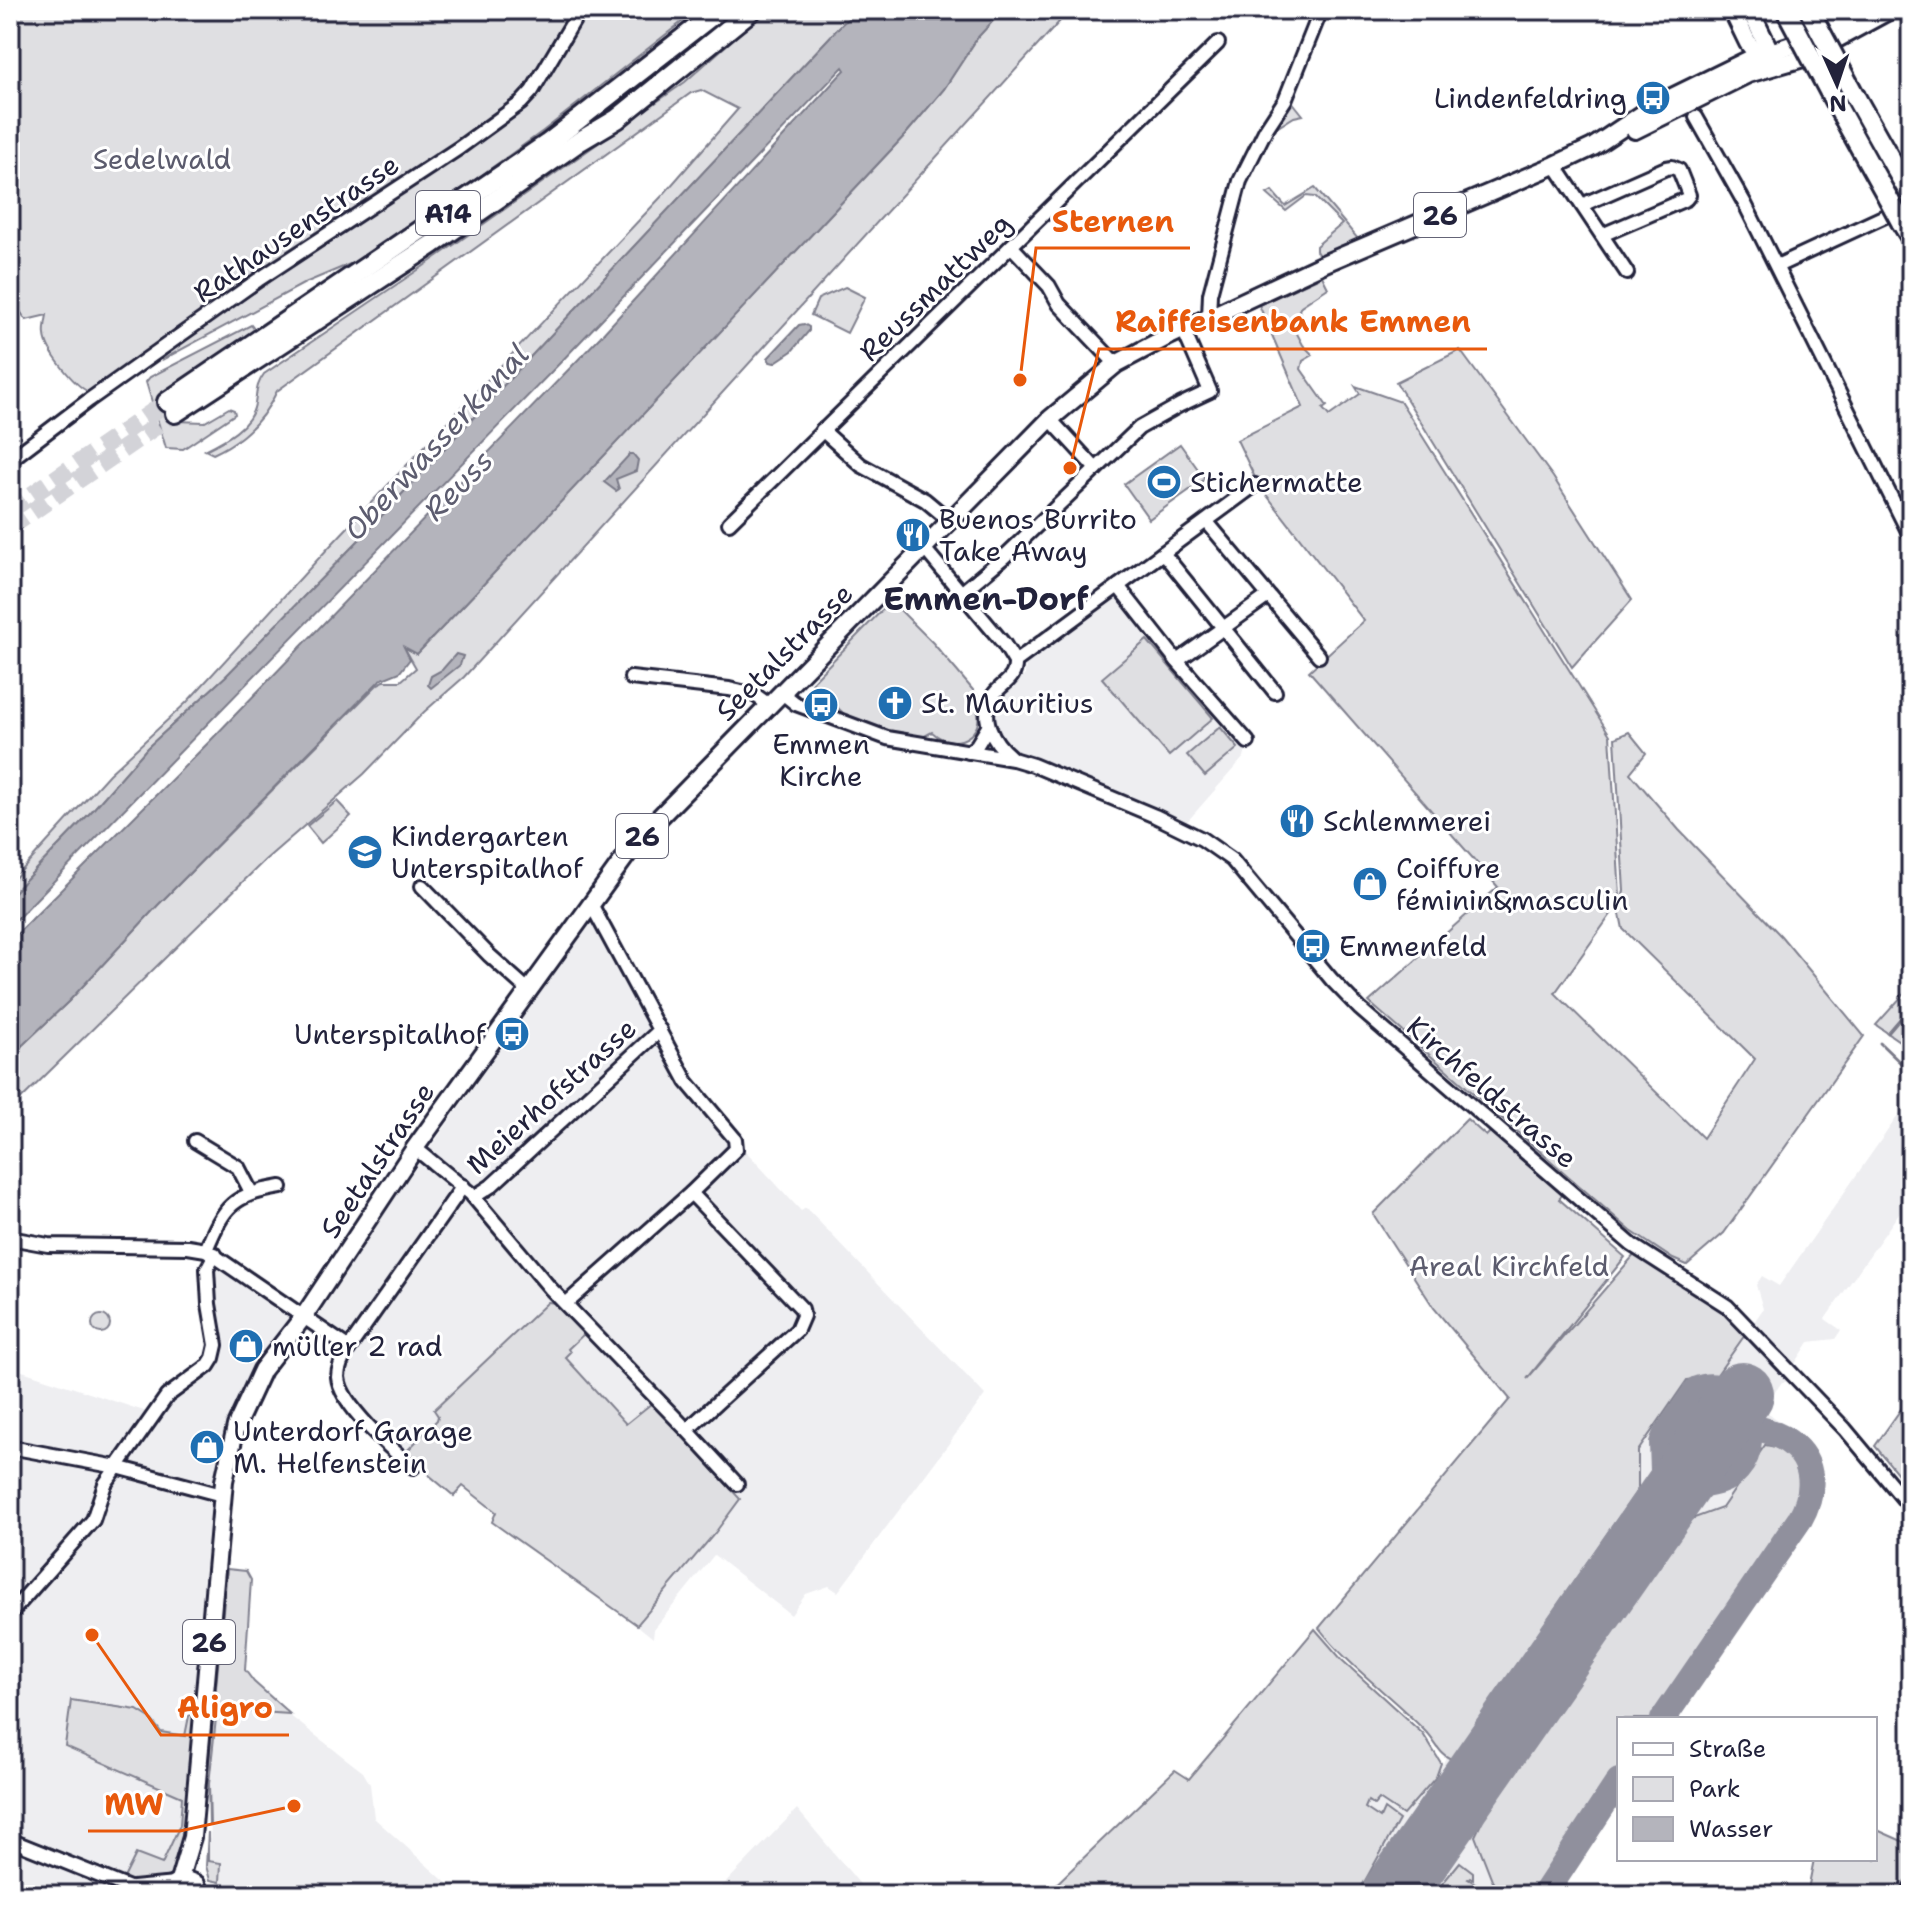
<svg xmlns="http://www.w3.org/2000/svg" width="1921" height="1905" viewBox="0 0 1921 1905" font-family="'Shantell Sans',sans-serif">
<rect width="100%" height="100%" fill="#fff"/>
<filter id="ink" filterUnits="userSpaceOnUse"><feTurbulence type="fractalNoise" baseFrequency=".0125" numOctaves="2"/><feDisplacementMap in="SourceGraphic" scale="16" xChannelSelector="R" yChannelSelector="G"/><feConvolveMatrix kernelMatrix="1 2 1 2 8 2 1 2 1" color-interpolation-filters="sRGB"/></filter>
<g filter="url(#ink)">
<!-- built -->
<g fill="#eeeef1">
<path d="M1116,590L1247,746L1244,757L1185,824L1153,807L1015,750L1000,740L992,717L994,703L1025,675L1026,661Z"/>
<path d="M603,905L607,919L662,1022L681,1063L693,1082L739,1134L741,1146L801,1211L806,1208L985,1395L838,1592L829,1586L806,1594L791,1615L714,1555L654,1629L653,1638L637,1625L715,1533L740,1499L652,1403L627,1425L565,1357L567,1350L584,1335L548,1302L434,1409L439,1416L437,1420L404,1454L350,1406L335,1345L305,1324Z"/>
<path d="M1911,1097V1196L1825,1319L1841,1330L1835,1339L1809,1342L1793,1367V1381L1782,1382L1763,1409L1801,1437L1819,1464L1823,1476L1822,1489L1818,1507L1810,1522L1800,1532L1671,1719H1619V1794L1550,1895H1357L1398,1820L1381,1819L1364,1808L1369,1801L1379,1798L1403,1815L1436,1777L1446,1757L1452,1758L1638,1489V1451L1687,1380L1717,1376L1763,1309L1756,1285L1762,1276L1779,1286Z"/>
<path d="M215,1254L304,1316L262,1370L222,1495L117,1467L167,1396L213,1358L207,1269Z"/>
<path d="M10,1367L150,1413L116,1457L101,1467L102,1479L117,1477L122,1474L191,1492L211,1501L213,1513L197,1711L186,1737L161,1733L150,1718L137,1710L71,1700L65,1746L183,1797L180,1825L161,1864L121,1895H10Z"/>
<path d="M217,1708L289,1715L363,1772L370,1784L374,1818L460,1895H219L221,1863L207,1862L211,1826L209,1784Z"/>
<path d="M797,1809L869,1895H714Z"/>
</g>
<!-- green -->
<g fill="#dfdfe2" stroke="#80808e" stroke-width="2">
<path d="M10,10H697L543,131L369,256L305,283L162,360L159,356L482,140L475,130L89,392C75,386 46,351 45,335C44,329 46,321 47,315L26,320L10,296Z"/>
<path d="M766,10H859L842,24L359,540L226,676L147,748L91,812L10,896L12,881L109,774L187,702L331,545L662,196L738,109L701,90L691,93L277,391C264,419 242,441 213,454L205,450C225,440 251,427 255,404C257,391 256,385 264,374L421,268L685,82Z"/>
<path d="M1003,10H1070L464,677L424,712L364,774L265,860L10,1110V1057L69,1001L158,905L378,684L384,681H401L416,668L404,647L417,654L478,590L905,135L944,89L978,37Z"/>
<path d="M1291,100L1303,115L1294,117L1267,134Z"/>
<path d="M1315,188L1359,240L1320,257L1316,251V246L1342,224L1315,197L1306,196L1286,211L1267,194L1272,191L1285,206Z"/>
<path d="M1322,276L1328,288L1301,306L1299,310L1303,323L1294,328L1303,345L1313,355L1303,361L1301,369L1327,406L1323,409L1329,416L1360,394L1355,386L1401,402L1610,735L1620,895L1614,910L1555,993L1703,1138L1755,1059L1623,929L1619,909L1624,891L1615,738L1629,732L1646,753L1630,773L1679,830L1781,936L1864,1036L1724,1233L1687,1265L1673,1259L1631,1231L1369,1002L1498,887L1309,671L1364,621L1258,484L1237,440L1303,407L1259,305Z"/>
<path d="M845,287L865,297L847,333L811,315L818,299Z"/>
<path d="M251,325L255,330L161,396L176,421L205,422L229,408L234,410L235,414L183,449L166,448L146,382L150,377Z"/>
<path d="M1460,350L1553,477L1632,600L1572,667L1396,382Z"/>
<path d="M1180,444L1205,479L1149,519L1124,484Z"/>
<path d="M891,601L933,643L978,696L972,701C993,728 958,756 932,732L921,738L893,734L848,718L812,682Z"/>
<path d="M1147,640L1213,718L1169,756L1102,678Z"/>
<path d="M1220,727L1238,748L1205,776L1187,755Z"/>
<path d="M337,801L351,816L321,843L307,826Z"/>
<path d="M1911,986V1049L1876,1025Z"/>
<path d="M1467,1119L1486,1136L1490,1132L1562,1195L1559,1199L1625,1257L1527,1379L1635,1254L1724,1310L1747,1332L1716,1376L1687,1380L1638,1451V1489L1451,1759C1439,1754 1435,1741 1426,1732C1392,1696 1350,1668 1319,1628L1510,1399L1434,1308L1373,1214Z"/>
<path d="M548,1302L556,1303L585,1333L568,1349L570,1352L565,1357L626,1424L652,1403L740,1499L715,1533L637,1625L492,1522L496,1512L463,1486L454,1496L404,1454L437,1420L438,1416L434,1410Z"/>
<circle cx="101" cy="1324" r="9"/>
<path d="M1911,1395V1490L1875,1446Z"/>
<path d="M1765,1445C1796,1448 1809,1478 1800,1506L1653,1719H1619V1768L1533,1895H1498L1475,1836L1491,1803L1686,1521L1722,1508Z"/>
<path d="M227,1569L246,1571L251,1580L245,1670L254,1682L290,1714L217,1709L209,1784L210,1825H209L208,1773Z"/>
<path d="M1315,1629L1342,1660L1423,1734L1441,1763L1436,1777L1403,1815L1379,1799L1374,1805L1368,1801L1365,1808L1380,1818L1384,1809L1399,1820L1357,1895H1045L1175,1770L1189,1779Z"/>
<path d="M71,1700L137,1710L150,1718L161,1732L185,1736L189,1716L197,1711L183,1845L171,1876L133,1883L123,1880L136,1854L162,1864L180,1825L182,1797L65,1746Z"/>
<path d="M1875,1829L1911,1845V1888L1908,1895H1807L1814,1859H1875Z"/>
<path d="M208,1832V1861L221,1863L220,1882L210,1880L206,1866Z"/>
<path d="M1460,1862L1473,1872V1879L1470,1877L1468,1879L1484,1888L1487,1886L1491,1895H1433Z"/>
</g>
<!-- water -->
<g fill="#b4b4bc" stroke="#7a7a88" stroke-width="2">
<path d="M859,10H1003L978,37L944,89L905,135L478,590L417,654L404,647L410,659L400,672L380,680L158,905L69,1001L10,1057V941L209,742L600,337L840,75L845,70L843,67L557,366L10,926V896L91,812L147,748L226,676L359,540L842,24Z"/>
<path d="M804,324L809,327V331L792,351L774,363L770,362L768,358L799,325Z"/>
<path d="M630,454H633L638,460L636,471L616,479L619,489L616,491L604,482Z"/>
<path d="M456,654L463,656L460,665L431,688L428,685L431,676L442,670Z"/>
</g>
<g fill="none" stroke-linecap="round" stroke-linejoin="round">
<!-- stream -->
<g stroke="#7a7a88" stroke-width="3">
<path d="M1888,1033L1911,1006"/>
<path d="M1880,1043L1907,1069"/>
</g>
<!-- taxiway -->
<g stroke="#90909d" stroke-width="26">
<path d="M1661,1510L1664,1499L1662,1443L1665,1436L1697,1389C1737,1372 1766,1438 1738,1469C1717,1493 1688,1479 1671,1496"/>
<path d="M1663,1719L1800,1519C1817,1489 1815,1457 1783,1438C1770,1431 1757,1426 1741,1429C1724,1432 1712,1443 1699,1454"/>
<path d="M1544,1895L1619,1781"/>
</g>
<!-- runway -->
<path stroke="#90909d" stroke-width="64" d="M1393,1895L1742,1394"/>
<!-- highway-tunnel -->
<g stroke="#d3d3d8" stroke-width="18" stroke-dasharray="18 9" stroke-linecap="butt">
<path d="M10,510L167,402"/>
<path d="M10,527L175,413"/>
</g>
<defs>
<g id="minor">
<path d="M1696,117L1745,204L1911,537"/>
<path d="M1555,165L1627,273"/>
<path d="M1582,205L1666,168L1672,167L1679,170L1689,195L1686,199L1602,235"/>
<path d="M1011,246L1049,286L1059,304L1116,364"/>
<path d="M1777,266L1911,204"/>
<path d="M1209,317L1210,294L1240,181L1266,129L1285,100L1321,10"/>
<path d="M1050,419L1096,469"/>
<path d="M822,430L861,465L925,500L949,520"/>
<path d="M10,460L89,400L258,280L459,148L521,103L532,91L580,10"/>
<path d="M1207,522L1319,656"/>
<path d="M729,523L1218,43"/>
<path d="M923,547L1004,644L1015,662"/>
<path d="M1163,553L1275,692"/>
<path d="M1118,586L1177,661L1248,742"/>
<path d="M961,593L1004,557L1139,428L1180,405L1210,391L1183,329"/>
<path d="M1177,661L1268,596"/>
<path d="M1015,662L1255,485"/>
<path d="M631,678L729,689L755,695L769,705"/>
<path d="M781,692L796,704L887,738L1013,759L1033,765L1155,816L1202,839L1232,860L1332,980L1360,1009L1632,1245L1727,1306L1845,1429L1911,1508"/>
<path d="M969,752L977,745L988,727"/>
<path d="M1011,757C993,742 977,715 995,693C1004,682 1016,679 1015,662"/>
<path d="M422,886L489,955L528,990"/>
<path d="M195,1141L238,1167L251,1192"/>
<path d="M415,1148L470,1193L550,1288L687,1430L797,1330L803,1316L802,1309L691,1193"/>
<path d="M474,1197L491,1186L660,1030"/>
<path d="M10,1238L48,1245L188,1247L206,1250L349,1348C343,1357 338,1366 338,1377C340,1405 392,1450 413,1467"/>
<path d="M206,1250C225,1204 233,1195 281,1187"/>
<path d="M567,1303L691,1193L736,1149L735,1139L687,1082L591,904"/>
<path d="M349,1348L463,1186"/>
<path d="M687,1430L737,1484"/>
<path d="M10,1447L117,1467L222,1495"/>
<path d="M10,1614L93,1520L105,1484L167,1396L208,1366L213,1358L216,1345L209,1304L207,1269L215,1254"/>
<path d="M10,1840L147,1895"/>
<path d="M133,1888L175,1884"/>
<path d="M1908,1895L1911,1888"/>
</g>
<g id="major">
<path d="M1732,10L1748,43L1764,63"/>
<path d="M1750,10L1770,51L1769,61"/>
<path d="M1635,130L1748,74L1800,59L1890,10"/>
<path d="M179,1881L192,1837L224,1481L236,1426L262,1370L304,1316L415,1148L631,849L652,825L1050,419L1116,364L1167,337L1323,264L1555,165L1593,147L1656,105L1750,59L1806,40L1860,10"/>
<path d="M170,1895L175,1884L186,1880L196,1884L201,1895"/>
</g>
<g id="highway">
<path d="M1856,98L1911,196"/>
<path d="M1837,106L1888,198"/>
<path d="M1901,222L1911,238"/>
<path d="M167,402L547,144L719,10"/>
<path d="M175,413L433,244L580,141L617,119L752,10"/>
</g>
</defs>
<!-- minor casing -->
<use href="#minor" stroke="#22223b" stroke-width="18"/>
<!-- major casing -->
<use href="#major" stroke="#22223b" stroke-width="22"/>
<!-- highway casing -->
<use href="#highway" stroke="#22223b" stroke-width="24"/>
<!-- minor -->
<use href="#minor" stroke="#fff" stroke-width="12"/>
<!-- major -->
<use href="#major" stroke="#fff" stroke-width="16"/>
<!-- highway -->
<use href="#highway" stroke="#fff" stroke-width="18"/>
<defs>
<g id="highway-bridge">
<path d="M1786,10L1837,106"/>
<path d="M1809,10L1856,98"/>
<path d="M1888,198L1901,222"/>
</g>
</defs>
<!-- highway-bridge casing -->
<use href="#highway-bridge" stroke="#22223b" stroke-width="24" stroke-linecap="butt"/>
<!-- highway-bridge -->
<use href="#highway-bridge" stroke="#fff" stroke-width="18"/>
</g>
</g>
<!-- icons -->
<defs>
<symbol id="bus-disc" viewBox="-11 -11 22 22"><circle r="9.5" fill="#1f6fb2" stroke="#fff"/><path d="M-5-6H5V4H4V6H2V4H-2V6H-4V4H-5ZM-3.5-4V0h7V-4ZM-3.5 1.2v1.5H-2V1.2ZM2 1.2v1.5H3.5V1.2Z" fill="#fff"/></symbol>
<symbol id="stadium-disc" viewBox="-11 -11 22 22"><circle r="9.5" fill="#1f6fb2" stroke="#fff"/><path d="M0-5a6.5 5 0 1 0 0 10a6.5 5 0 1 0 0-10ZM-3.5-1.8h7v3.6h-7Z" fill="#fff"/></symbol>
<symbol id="restaurant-disc" viewBox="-11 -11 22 22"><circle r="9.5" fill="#1f6fb2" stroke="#fff"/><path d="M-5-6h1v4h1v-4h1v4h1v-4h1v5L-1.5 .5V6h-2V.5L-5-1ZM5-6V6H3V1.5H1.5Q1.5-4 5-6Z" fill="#fff"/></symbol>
<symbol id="church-disc" viewBox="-11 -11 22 22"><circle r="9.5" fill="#1f6fb2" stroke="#fff"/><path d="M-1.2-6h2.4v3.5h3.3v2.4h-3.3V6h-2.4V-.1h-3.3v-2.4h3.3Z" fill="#fff"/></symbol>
<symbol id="school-disc" viewBox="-11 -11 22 22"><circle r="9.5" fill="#1f6fb2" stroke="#fff"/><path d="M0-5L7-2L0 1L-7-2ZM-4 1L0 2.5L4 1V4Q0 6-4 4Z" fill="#fff"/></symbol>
<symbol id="shop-disc" viewBox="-11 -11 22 22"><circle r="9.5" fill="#1f6fb2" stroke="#fff"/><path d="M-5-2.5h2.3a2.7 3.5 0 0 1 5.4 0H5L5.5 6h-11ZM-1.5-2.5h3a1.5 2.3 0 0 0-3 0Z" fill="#fff"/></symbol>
</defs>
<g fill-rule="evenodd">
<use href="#bus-disc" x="1633" y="78" width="40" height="40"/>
<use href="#stadium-disc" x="1144" y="462" width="40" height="40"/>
<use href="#restaurant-disc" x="893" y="515" width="40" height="40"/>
<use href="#church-disc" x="875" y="683" width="40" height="40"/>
<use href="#bus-disc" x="801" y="685" width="40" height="40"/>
<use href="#restaurant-disc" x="1277" y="801" width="40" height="40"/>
<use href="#school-disc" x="345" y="832" width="40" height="40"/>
<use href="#shop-disc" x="1350" y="864" width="40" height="40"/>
<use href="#bus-disc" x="1293" y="926" width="40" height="40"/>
<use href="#bus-disc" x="492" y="1014" width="40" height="40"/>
<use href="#shop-disc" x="226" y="1326" width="40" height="40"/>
<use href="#shop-disc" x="187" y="1427" width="40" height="40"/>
</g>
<g text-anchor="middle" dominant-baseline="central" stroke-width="6" stroke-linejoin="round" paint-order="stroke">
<!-- shield labels -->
<g fill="#fff" stroke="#646476" stroke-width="2">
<rect x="416" y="191" width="64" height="44" rx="6"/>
<rect x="1414" y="193" width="52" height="44" rx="6"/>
<rect x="616" y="814" width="52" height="44" rx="6"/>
<rect x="183" y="1620" width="52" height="44" rx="6"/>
</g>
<g font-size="26" font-weight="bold" fill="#22223b">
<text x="448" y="213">A14</text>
<text x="1440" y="215">26</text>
<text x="642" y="836">26</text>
<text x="209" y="1642">26</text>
</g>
<!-- poi labels -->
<g font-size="28" fill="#22223b" stroke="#fff" text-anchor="start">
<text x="1627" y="98" text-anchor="end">Lindenfeldring</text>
<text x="1190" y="482">Stichermatte</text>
<text x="939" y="519">Buenos Burrito<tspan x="939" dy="32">Take Away</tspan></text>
<text x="921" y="703">St. Mauritius</text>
<text x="821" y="744" text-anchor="middle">Emmen<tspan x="821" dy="32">Kirche</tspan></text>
<text x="1323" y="821">Schlemmerei</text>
<text x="391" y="836">Kindergarten<tspan x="391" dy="32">Unterspitalhof</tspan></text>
<text x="1396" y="868">Coiffure<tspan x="1396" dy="32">féminin&amp;masculin</tspan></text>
<text x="1339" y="946">Emmenfeld</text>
<text x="486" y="1034" text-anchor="end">Unterspitalhof</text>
<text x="272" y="1346">müller 2 rad</text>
<text x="233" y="1431">Unterdorf Garage<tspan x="233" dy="32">M. Helfenstein</tspan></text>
</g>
<!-- park labels -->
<g font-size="28" fill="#5b5b6d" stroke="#fff">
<text x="162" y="159">Sedelwald</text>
<text x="1509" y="1266">Areal Kirchfeld</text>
</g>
<!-- street labels -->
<g font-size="28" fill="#22223b" stroke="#fff">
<text transform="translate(296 228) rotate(-34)">Rathausenstrasse</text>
<text transform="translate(935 287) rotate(-44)">Reussmattweg</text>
<text transform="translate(784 652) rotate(-45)">Seetalstrasse</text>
<text transform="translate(1492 1092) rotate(41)">Kirchfeldstrasse</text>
<text transform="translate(551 1096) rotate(-42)">Meierhofstrasse</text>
<text transform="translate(377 1160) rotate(-56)">Seetalstrasse</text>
</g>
<!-- water labels -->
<g font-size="30" font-style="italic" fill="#5c5c6f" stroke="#fff">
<text transform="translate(436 442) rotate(-47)">Oberwasserkanal</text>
<text transform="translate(458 485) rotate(-46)">Reuss</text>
</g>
<!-- quarter labels -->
<g font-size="32" font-weight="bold" fill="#22223b" stroke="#fff">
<text x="986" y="598">Emmen-Dorf</text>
</g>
</g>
<!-- callouts -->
<path fill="none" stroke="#e8590c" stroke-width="3" d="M1020 380L1036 248H1190M1070 468L1099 349H1487M92 1635L161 1735H289M294 1806L180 1831H88"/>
<g fill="#e8590c" stroke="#fff" stroke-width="3">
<circle cx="1020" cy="380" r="8"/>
<circle cx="1070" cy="468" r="8"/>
<circle cx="92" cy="1635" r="8"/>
<circle cx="294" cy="1806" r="8"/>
</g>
<g font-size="30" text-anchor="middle" font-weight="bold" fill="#e8590c" stroke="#fff" stroke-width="6" stroke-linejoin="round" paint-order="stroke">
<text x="1113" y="232">Sternen</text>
<text x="1293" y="332">Raiffeisenbank Emmen</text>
<text x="225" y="1718">Aligro</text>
<text x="134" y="1815">MW</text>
</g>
<!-- margin -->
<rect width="1921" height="1905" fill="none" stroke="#fff" stroke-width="40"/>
<rect x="20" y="20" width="1881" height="1865" fill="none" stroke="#22223b" stroke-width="3" filter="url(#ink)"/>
<!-- legend -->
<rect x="1617" y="1717" width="260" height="144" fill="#ffffff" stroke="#a7a7b1" stroke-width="2"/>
<rect x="1633" y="1743" width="40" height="12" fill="#ffffff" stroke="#a7a7b1" stroke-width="2"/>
<text x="1689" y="1757" font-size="24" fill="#22223b">Straße</text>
<rect x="1633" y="1777" width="40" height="24" fill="#dfdfe2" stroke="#a7a7b1" stroke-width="2"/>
<text x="1689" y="1797" font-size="24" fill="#22223b">Park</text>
<rect x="1633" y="1817" width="40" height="24" fill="#b4b4bc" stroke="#a7a7b1" stroke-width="2"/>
<text x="1689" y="1837" font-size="24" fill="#22223b">Wasser</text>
<!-- north arrow -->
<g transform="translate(1837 84) rotate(177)" stroke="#ffffff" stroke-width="6" paint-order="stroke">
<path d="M0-6L14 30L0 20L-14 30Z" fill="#22223b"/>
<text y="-12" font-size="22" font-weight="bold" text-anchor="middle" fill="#22223b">N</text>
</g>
</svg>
